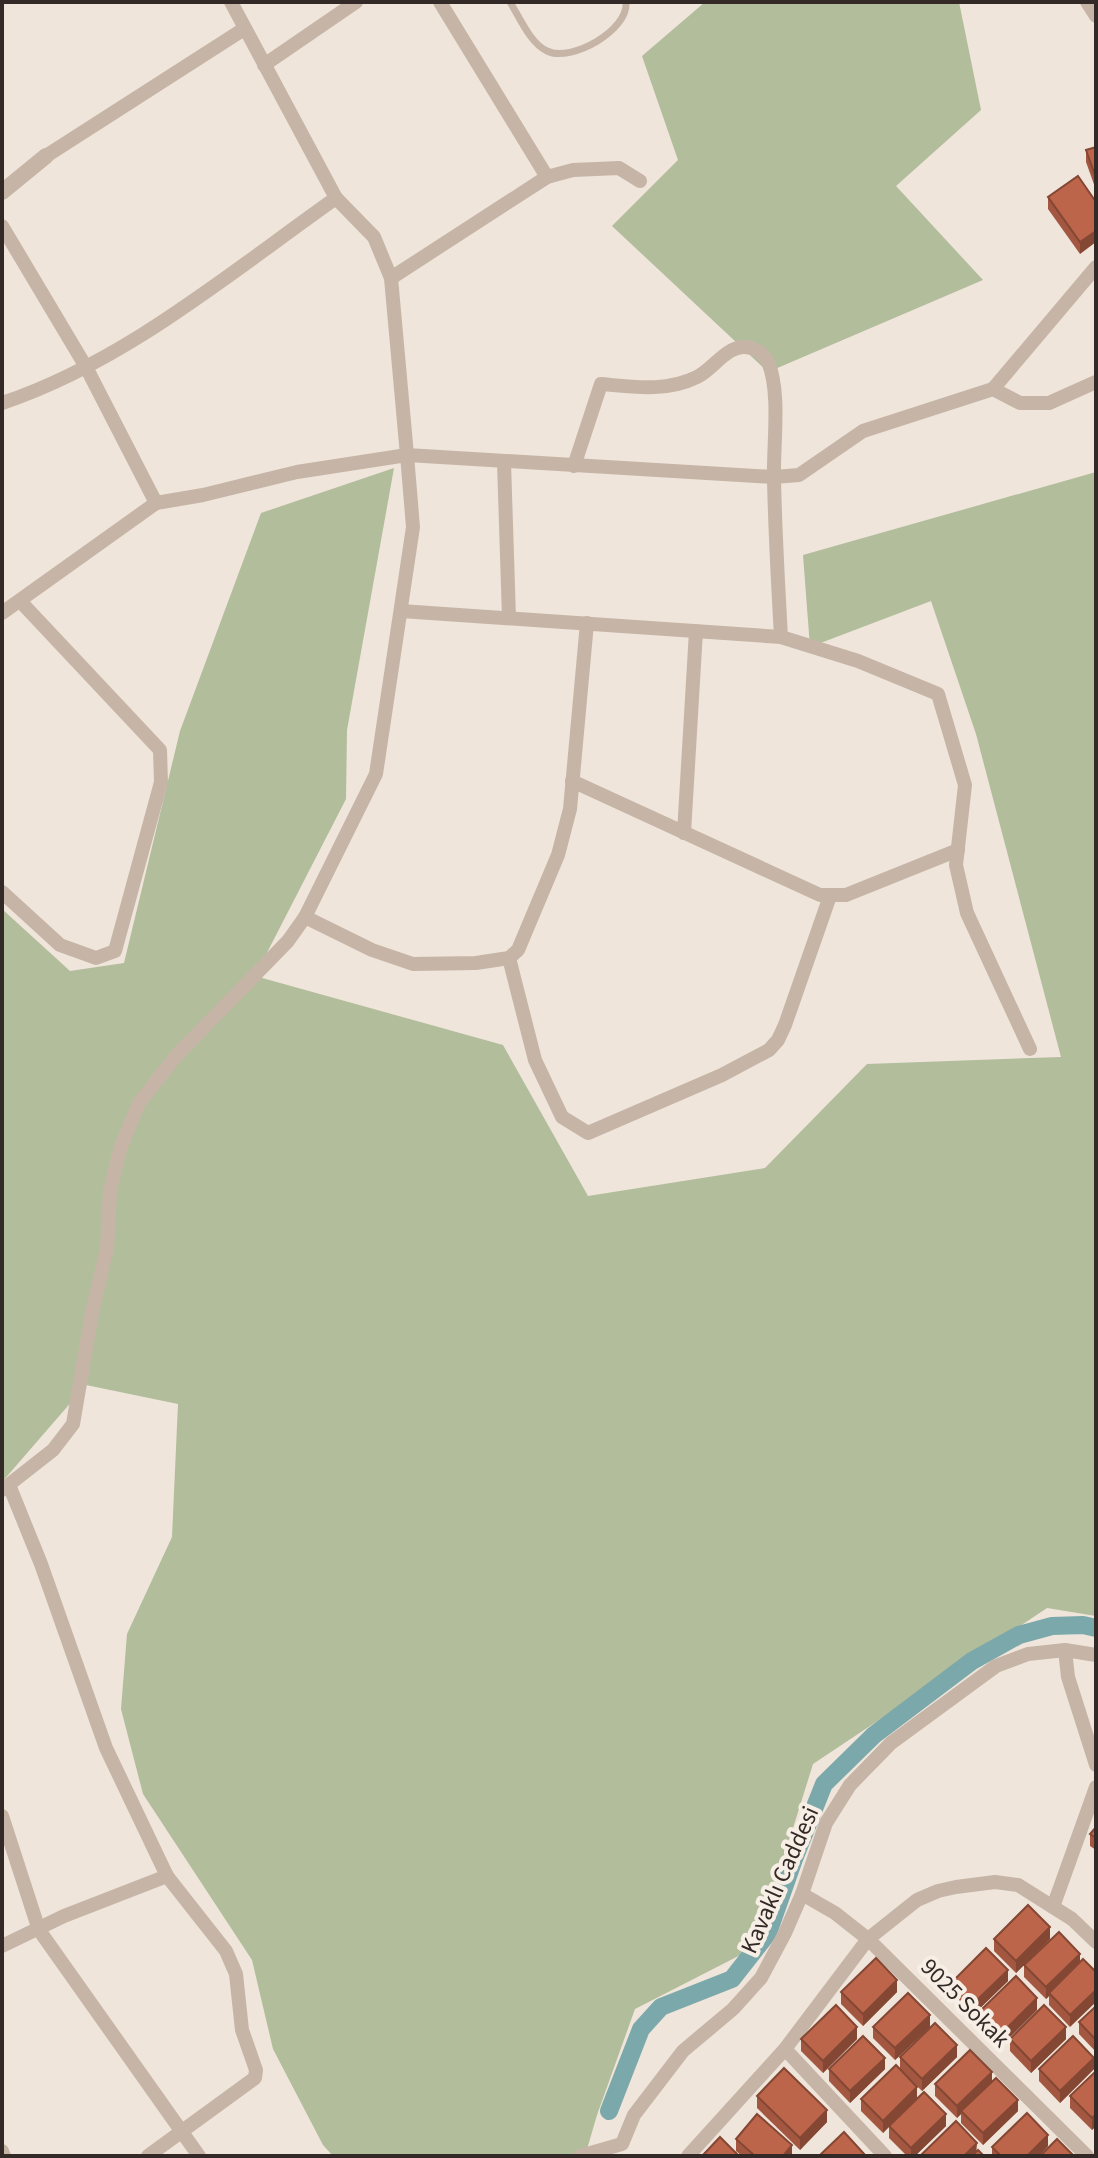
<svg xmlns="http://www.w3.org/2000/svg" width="1098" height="2158" viewBox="0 0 1098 2158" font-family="'Source Sans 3',sans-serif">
<rect width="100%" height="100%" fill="#efe5da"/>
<!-- green -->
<g fill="#b1bd9b">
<path d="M705,2H959L981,110L896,186L983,280L768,372L612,226L678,160L642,56Z"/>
<path d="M394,468L347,730L346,799L255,976L503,1045L588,1196L765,1168L867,1064L1061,1057L976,734L931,601L810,647L803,555L1096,472V1616L1047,1608L813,1764L756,1947L635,2009L597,2115L585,2156H333L323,2145L273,2049L252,1960L143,1794L121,1709L127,1634L172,1537L178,1404L86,1385L2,1482V909L70,971L124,963L180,731L261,513Z"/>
</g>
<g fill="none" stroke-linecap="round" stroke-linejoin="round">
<!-- canal -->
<path stroke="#7ba8aa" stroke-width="18" d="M609,2111L641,2029L661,2007L732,1979L768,1933L794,1859L824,1784L874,1735L972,1661L1019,1635L1052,1626L1083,1625L1096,1628"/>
<!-- service -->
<path stroke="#c6b5a7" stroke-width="7" d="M510,2C520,18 530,43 547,51C571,63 629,30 626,2"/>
<!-- minor -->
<g stroke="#c6b5a7" stroke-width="14">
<path d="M231,2L336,198L374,237L391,278L407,455L774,477L799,475L863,431L993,389L1020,403H1049L1096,382"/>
<path d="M440,2L547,177"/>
<path d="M1087,2L1096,16"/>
<path d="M264,65L356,2"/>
<path d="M46,156L244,29"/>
<path d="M2,226L86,367L156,503"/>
<path d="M391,278L547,177L573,170L619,168L640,181"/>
<path d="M993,389L1096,267"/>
<path d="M2,403C125,362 231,272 336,198"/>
<path d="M504,462L509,618"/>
<path d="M574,466L601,384C634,387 667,392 697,377C713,369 725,348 743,347C752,346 764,353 768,362C781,392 773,445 774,478C775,531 778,584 781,637"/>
<path d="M401,611L781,637L858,661L938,694L965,785L956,865L967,913L1030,1049"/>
<path d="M2,613L156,503L203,495L297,472L407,455L413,527L376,774L305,917L288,941L177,1055L139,1103L121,1146L110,1190L107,1248L92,1313L73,1424L53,1450L2,1490"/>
<path d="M572,781L820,895H846L958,850"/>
<path d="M684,833L696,631"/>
<path d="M2,892L60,945L96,958L115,951L161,782L160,750L20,601"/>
<path d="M305,917L372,950L413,964L476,963L509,958L518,950L558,855L570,809L587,623"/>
<path d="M509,958L535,1060L562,1117L588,1133L722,1075L769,1050L778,1040L785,1025L830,896"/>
<path d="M9,1485L41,1564L106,1748L167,1876L226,1951L236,1974L242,2030L256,2070L255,2078L148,2156"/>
<path d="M1065,1650L1068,1677L1096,1765"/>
<path d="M2,1816L39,1930L199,2156"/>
<path d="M802,1894L835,1913L868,1939L1087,2156"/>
<path d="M1053,1907L1096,1787"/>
<path d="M2,1946L64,1916L167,1876"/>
<path d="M785,2049L885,2156"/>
<path d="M2,2151L4,2156"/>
<path d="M580,2156L622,2144L634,2115L683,2051L733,2009L761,1978L785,1933L802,1894L826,1823L850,1785L891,1743L996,1666L1028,1654L1065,1650L1096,1655"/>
<path d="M688,2156L785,2049L868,1939L917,1900L938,1891L956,1887L995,1882L1018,1885L1072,1919L1096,1942"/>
</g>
<!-- tertiary -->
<path stroke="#c6b5a7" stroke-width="16" d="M2,192L46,156"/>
</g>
<!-- wall -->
<g fill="#a35740">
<path d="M1096,147V190L1086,162V150Z"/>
<path d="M1048,197L1096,202L1080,254L1048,209Z"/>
<path d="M1096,1827V1850L1090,1846V1834Z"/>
<path d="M994,1939H1050L1016,1973L994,1951Z"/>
<path d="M1080,1954L1070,2027L1049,2005V1996L1046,1999L1024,1977V1965Z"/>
<path d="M1008,1981L973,2015L952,1993V1982Z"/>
<path d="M841,1992H897L863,2026L841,2004Z"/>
<path d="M1096,2006V2052L1079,2034V2022Z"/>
<path d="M981,2010H1037L1003,2044L981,2022Z"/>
<path d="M873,2027H930L895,2060L873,2038Z"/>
<path d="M801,2039H857L823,2073L801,2051Z"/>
<path d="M1010,2039H1066L1031,2073L1010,2051Z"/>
<path d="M900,2057H957L922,2091L900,2069Z"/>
<path d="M829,2069H885L850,2103L829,2081Z"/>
<path d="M1039,2069H1094L1060,2103L1039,2081Z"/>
<path d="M1096,2071V2126L1092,2130L1070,2108V2096Z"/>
<path d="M992,2082L1018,2111L983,2145L961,2123V2114L957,2118L935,2096V2084Z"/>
<path d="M757,2096L827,2122L800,2150L757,2108Z"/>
<path d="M861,2099H917L946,2126L915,2156H907L889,2138V2126L893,2122L883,2133L861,2111Z"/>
<path d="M736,2139L792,2156H742L736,2151Z"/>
<path d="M1048,2146L1039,2156H992V2147Z"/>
</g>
<!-- shaded-wall -->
<g fill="#844734">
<path d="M1096,231V242L1080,254V242Z"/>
<path d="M1050,1927V1939L1016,1973V1961Z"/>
<path d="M1080,1954V1966L1049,1993V1996L1046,1999V1987Z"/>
<path d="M1008,1970V1981L973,2015V2004Z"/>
<path d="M897,1980V1992L863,2026V2014Z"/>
<path d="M1096,1990V2002L1070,2027V2015Z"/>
<path d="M1037,1998V2010L1003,2044V2032Z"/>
<path d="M930,2015V2027L895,2060V2048Z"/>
<path d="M857,2027V2039L823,2073V2061Z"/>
<path d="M1066,2027V2039L1031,2073V2061Z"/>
<path d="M957,2045V2057L922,2091V2079Z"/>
<path d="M885,2058V2069L850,2103V2091Z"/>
<path d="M1094,2058V2069L1060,2103V2091Z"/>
<path d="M992,2072V2084L961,2111V2114L957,2118V2106Z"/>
<path d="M917,2087V2099L883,2133V2121Z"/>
<path d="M1018,2100V2111L983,2145V2133Z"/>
<path d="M827,2110V2122L800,2150V2138Z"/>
<path d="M946,2114V2126L915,2156H911V2148Z"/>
<path d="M1096,2114V2126L1092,2130V2118Z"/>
<path d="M1048,2135V2146L1039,2156H1027Z"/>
<path d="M977,2143L976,2156H964Z"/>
<path d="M792,2145V2156H783Z"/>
</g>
<!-- building -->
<g fill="#bd654a" stroke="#844734" stroke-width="2">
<path d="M1096,147V178L1086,150Z"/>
<path d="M1078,176L1096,202V231L1080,242L1048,197Z"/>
<path d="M1096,1827V1838L1090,1834Z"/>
<path d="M1028,1905L1050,1927L1016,1961L994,1939Z"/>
<path d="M1059,1932L1080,1954L1046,1987L1024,1965Z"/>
<path d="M986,1948L1008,1970L973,2004L952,1982Z"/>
<path d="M876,1958L897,1980L863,2014L841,1992Z"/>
<path d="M1083,1959L1096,1972V1990L1070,2015L1049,1993Z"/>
<path d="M1016,1976L1037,1998L1003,2032L981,2010Z"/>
<path d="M908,1993L930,2015L895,2048L873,2027Z"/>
<path d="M836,2005L857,2027L823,2061L801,2039Z"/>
<path d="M1044,2005L1066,2027L1031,2061L1010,2039Z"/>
<path d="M1096,2006V2040L1079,2022Z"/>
<path d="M935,2023L957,2045L922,2079L900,2057Z"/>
<path d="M863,2036L885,2058L850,2091L829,2069Z"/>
<path d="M1073,2036L1094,2058L1060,2091L1039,2069Z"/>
<path d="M970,2050L992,2072L957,2106L935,2084Z"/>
<path d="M896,2065L917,2087L883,2121L861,2099Z"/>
<path d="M784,2068L827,2110L800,2138L757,2096Z"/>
<path d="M1096,2071V2114L1092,2118L1070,2096Z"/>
<path d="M996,2078L1018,2100L983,2133L961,2111Z"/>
<path d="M924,2092L946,2114L911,2148L889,2126Z"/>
<path d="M1027,2113L1048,2135L1027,2156H1001L992,2147Z"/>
<path d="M757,2114L792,2145L783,2156H755L736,2139Z"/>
<path d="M956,2121L977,2143L964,2156H922L921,2155Z"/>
<path d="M844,2132L866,2156H821L820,2155Z"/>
<path d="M720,2137L739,2156H702Z"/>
<path d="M1057,2139L1074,2156H1040Z"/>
<path d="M978,2150L984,2156H972Z"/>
</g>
<g text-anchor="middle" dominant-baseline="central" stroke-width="8" stroke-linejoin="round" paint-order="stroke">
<!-- street labels -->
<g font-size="24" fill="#332a27" stroke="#f7efe5">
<text transform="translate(780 1880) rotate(-66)">Kavaklı Caddesi</text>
<text transform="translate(965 2003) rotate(45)">9025 Sokak</text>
</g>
</g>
<!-- border -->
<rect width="1098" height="2158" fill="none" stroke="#332a27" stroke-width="8"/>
</svg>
